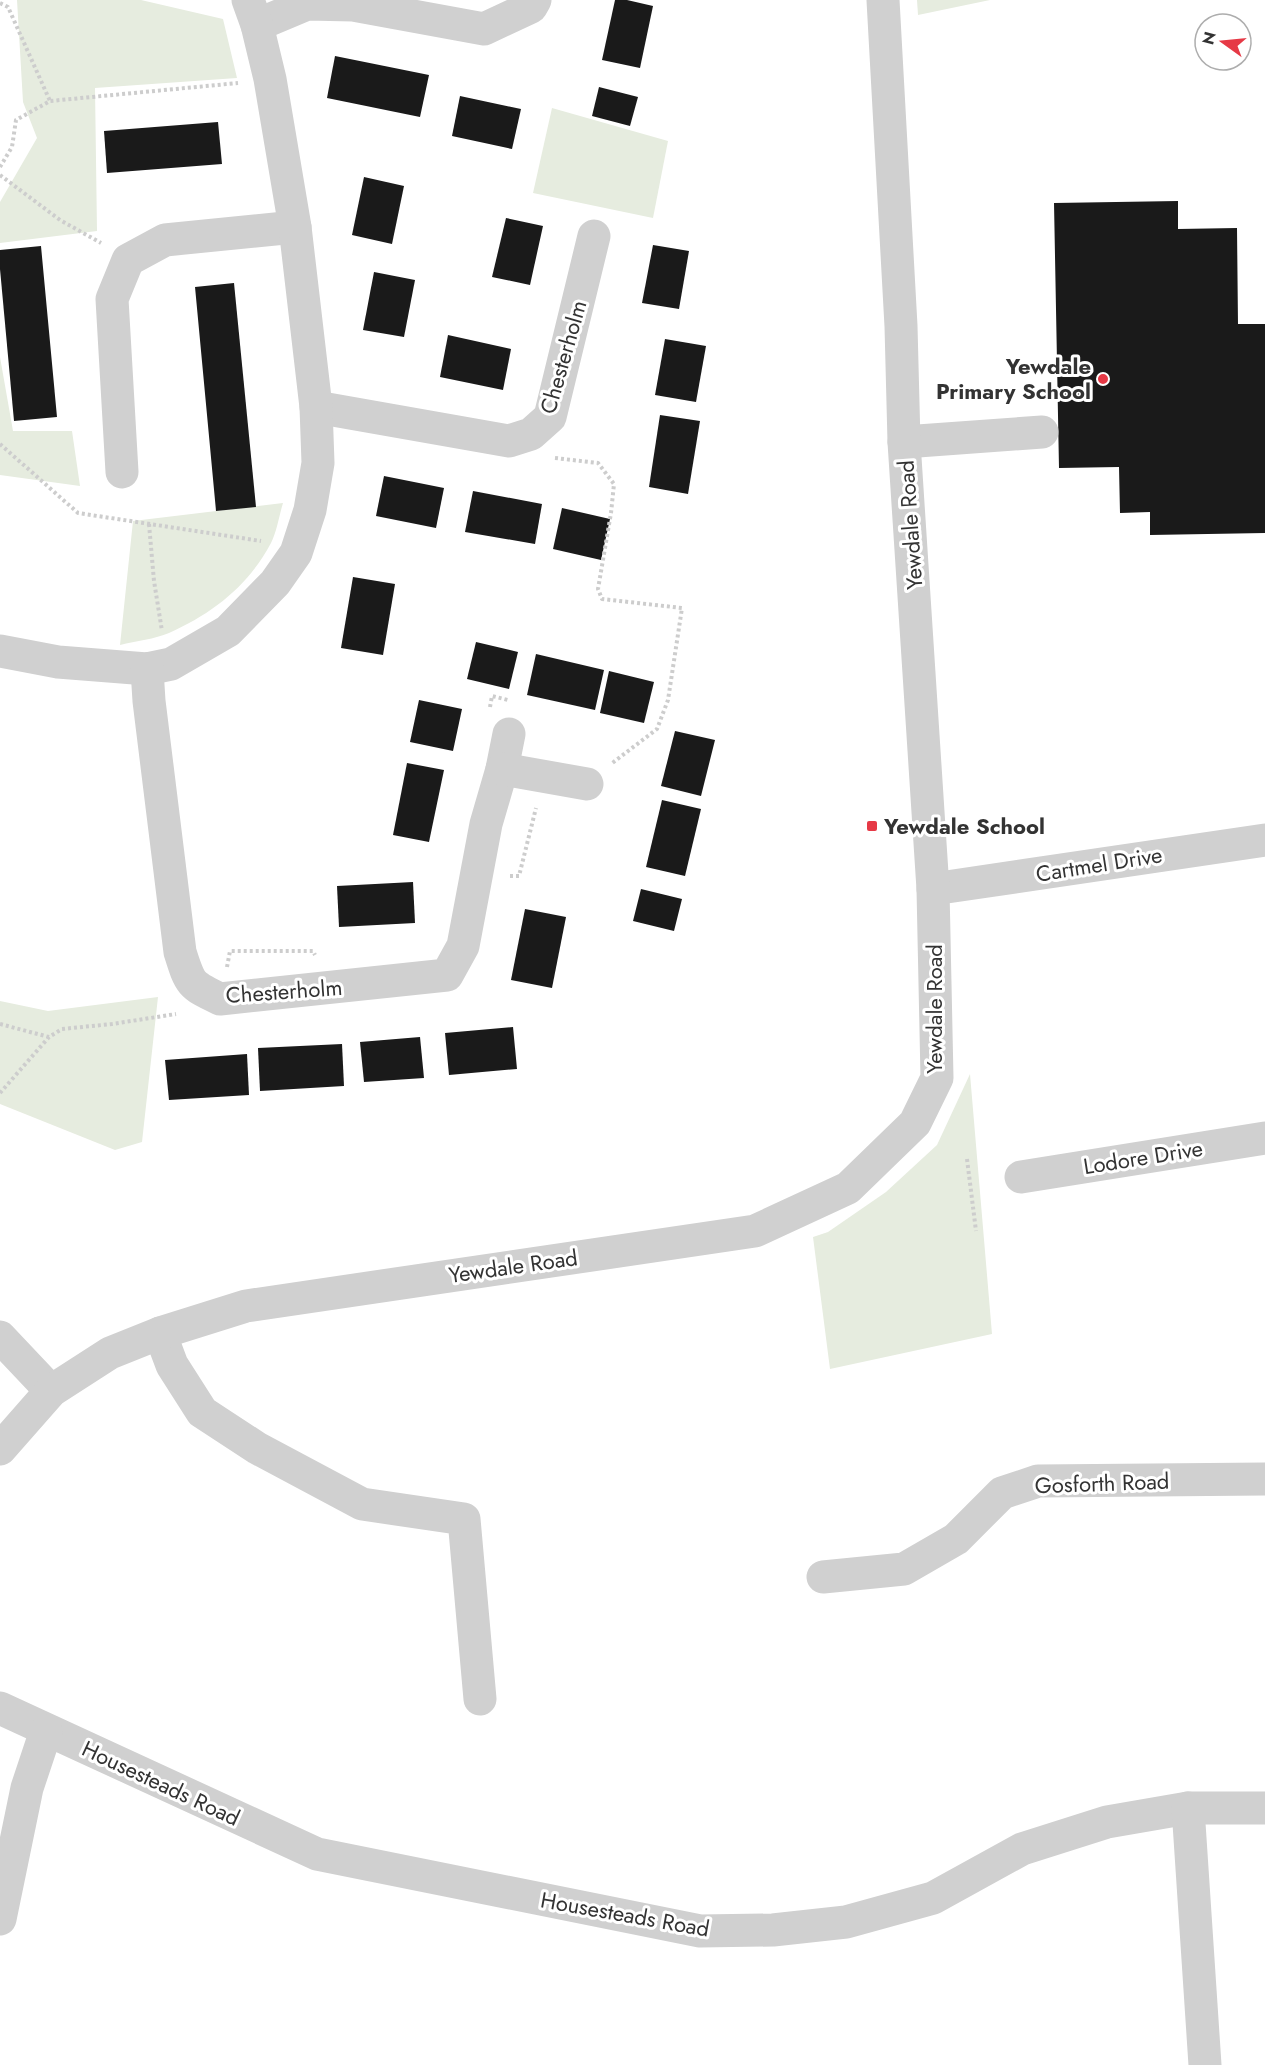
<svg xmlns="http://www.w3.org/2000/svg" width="1265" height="2065" viewBox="0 0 1265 2065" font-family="Jost,sans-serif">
<rect width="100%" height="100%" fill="#fff"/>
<!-- green -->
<g fill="#e6ecdf">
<path d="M17,0H141L223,19L237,78L95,88L97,231L0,243V202L37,138L23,102Z"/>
<path d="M917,0H990L918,15Z"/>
<path d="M552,108L668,141L653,218L533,193Z"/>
<path d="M0,357L13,431H72L80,486L0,475Z"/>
<path d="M283,503C279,516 277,531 271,543C248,586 213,613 169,633C155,639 136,641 120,645L133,521Z"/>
<path d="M158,997L142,1142L115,1150L0,1104V1001L48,1011Z"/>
<path d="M970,1074L992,1334L830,1369L813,1237L828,1232L886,1192L937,1145Z"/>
</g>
<!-- building -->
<g fill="#1a1a1a">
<path d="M615,0H627L653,6L640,68L602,60Z"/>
<path d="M335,56L429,75L420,117L327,98Z"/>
<path d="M599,87L638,97L630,126L592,116Z"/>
<path d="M460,96L521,109L512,149L452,136Z"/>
<path d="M218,122L222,164L107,173L104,131Z"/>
<path d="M364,177L404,186L392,244L352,235Z"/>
<path d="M1178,201V229L1237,228L1238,324H1265V533L1150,535V512L1120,513L1119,467L1059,468L1054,203Z"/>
<path d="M506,218L543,226L530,285L492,277Z"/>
<path d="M653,245L689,251L679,309L642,303Z"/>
<path d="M41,246L57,417L14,421L0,269V250Z"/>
<path d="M374,272L415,280L404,337L363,330Z"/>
<path d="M234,283L256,507L216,511L195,287Z"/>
<path d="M448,335L511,349L503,390L440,377Z"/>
<path d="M665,339L706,346L696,402L655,395Z"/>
<path d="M660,415L700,421L688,494L649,487Z"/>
<path d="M384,476L444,488L436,528L376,516Z"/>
<path d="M473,491L542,504L535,544L465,532Z"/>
<path d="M562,508L610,519L601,560L553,549Z"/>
<path d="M353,577L395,584L383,655L341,648Z"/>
<path d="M476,642L518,652L509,689L467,679Z"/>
<path d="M536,654L604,670L595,710L527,695Z"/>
<path d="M609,671L654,682L644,723L600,713Z"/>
<path d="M419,700L462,709L453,751L410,742Z"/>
<path d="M675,731L715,740L701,796L661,786Z"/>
<path d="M407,763L444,770L429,842L393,835Z"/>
<path d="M662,800L701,809L685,876L646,867Z"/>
<path d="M413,882L415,923L339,927L337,886Z"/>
<path d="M641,889L682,899L674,931L633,921Z"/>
<path d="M525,909L566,917L552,988L511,980Z"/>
<path d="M513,1027L517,1069L449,1075L445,1033Z"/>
<path d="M420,1037L424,1078L364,1082L360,1042Z"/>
<path d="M342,1044L344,1086L260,1091L258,1048Z"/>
<path d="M247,1054L249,1095L169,1100L165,1060Z"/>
</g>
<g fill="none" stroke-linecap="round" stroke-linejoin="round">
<!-- path -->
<g stroke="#cdcdcd" stroke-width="4" stroke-dasharray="3 3" stroke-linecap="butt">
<path d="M0,3L8,7L50,101"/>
<path d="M0,167L12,147L16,120L50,101L238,83"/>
<path d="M0,175L60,220L101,243"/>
<path d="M0,444L78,513L261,541"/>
<path d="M555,458L598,463L614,484L611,513L598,589L602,599L682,608L668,700L657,729L611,764"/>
<path d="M149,524L154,581L162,631"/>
<path d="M490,707L492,696L508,700"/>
<path d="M510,876H519L536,808"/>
<path d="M227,967L230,951H313L315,955"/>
<path d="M0,1024L49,1037L62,1029L112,1024L176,1014"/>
<path d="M0,1093L49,1037"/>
<path d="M967,1159L976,1231"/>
</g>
<!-- minor -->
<g stroke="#d0d0d0" stroke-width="33">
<path d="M257,25L307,4L353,5L484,29L531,7L535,0"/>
<path d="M316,407L509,441L531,434L550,417L594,236"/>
<path d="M904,442L1042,432"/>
<path d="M122,472L112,299L128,260L165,240L295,227"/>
<path d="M0,651L58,662L147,669L171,664L228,631L275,583L296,553L310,510L318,463L316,407L295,227L270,79L257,25L248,0"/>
<path d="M147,669L149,701L180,952C190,984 190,985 220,999L447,975L463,946L486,824L502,769L509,734"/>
<path d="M502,769L587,784"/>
<path d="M933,889L1265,840"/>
<path d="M1021,1177L1265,1138"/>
<path d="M160,1333L172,1365L202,1412L257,1448L362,1504L464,1519L480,1699"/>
<path d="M0,1337L51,1391"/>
<path d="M0,1449L51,1391L110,1353L160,1333L246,1306L755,1231L848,1188L915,1123L937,1078L933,889L904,442L901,326L883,0"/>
<path d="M823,1577L904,1569L956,1539L1002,1493L1038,1481L1265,1479"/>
<path d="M0,1708L317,1854L700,1931L773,1930L846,1922L933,1898L1022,1849L1107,1822L1188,1808H1265"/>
<path d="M1188,1808L1205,2065"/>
<path d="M0,1919L27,1788L46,1731"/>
</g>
</g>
<!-- markers -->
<g fill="#e63946" stroke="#fff" stroke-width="2">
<circle cx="1103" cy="379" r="6"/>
<rect x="866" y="820" width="12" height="12" rx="3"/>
</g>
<g text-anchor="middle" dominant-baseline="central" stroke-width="6" stroke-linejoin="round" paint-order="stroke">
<!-- street labels -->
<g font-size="22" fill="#333" stroke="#fff">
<text transform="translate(563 357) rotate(-74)">Chesterholm</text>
<text transform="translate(910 525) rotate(-94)">Yewdale Road</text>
<text transform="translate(1099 864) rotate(-9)">Cartmel Drive</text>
<text transform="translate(284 991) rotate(-4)">Chesterholm</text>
<text transform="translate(934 1009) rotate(-90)">Yewdale Road</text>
<text transform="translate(1143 1157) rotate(-9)">Lodore Drive</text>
<text transform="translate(513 1266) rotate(-8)">Yewdale Road</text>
<text transform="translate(1102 1483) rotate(-2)">Gosforth Road</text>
<text transform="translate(161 1783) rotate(25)">Housesteads Road</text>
<text transform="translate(625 1914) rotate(10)">Housesteads Road</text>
</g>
<!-- poi labels -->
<g font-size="22" font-weight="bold" fill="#333" stroke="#fff" text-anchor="end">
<text x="1091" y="366">Yewdale<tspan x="1091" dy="25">Primary School</tspan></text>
<text x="884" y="826" text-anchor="start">Yewdale School</text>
</g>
</g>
<!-- north arrow -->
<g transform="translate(1223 42) rotate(285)"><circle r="28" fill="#ffffff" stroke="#adadad" stroke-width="1.5"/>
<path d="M0-4.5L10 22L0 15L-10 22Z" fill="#e63946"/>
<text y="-9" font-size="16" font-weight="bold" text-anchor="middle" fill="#333333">N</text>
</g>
</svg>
